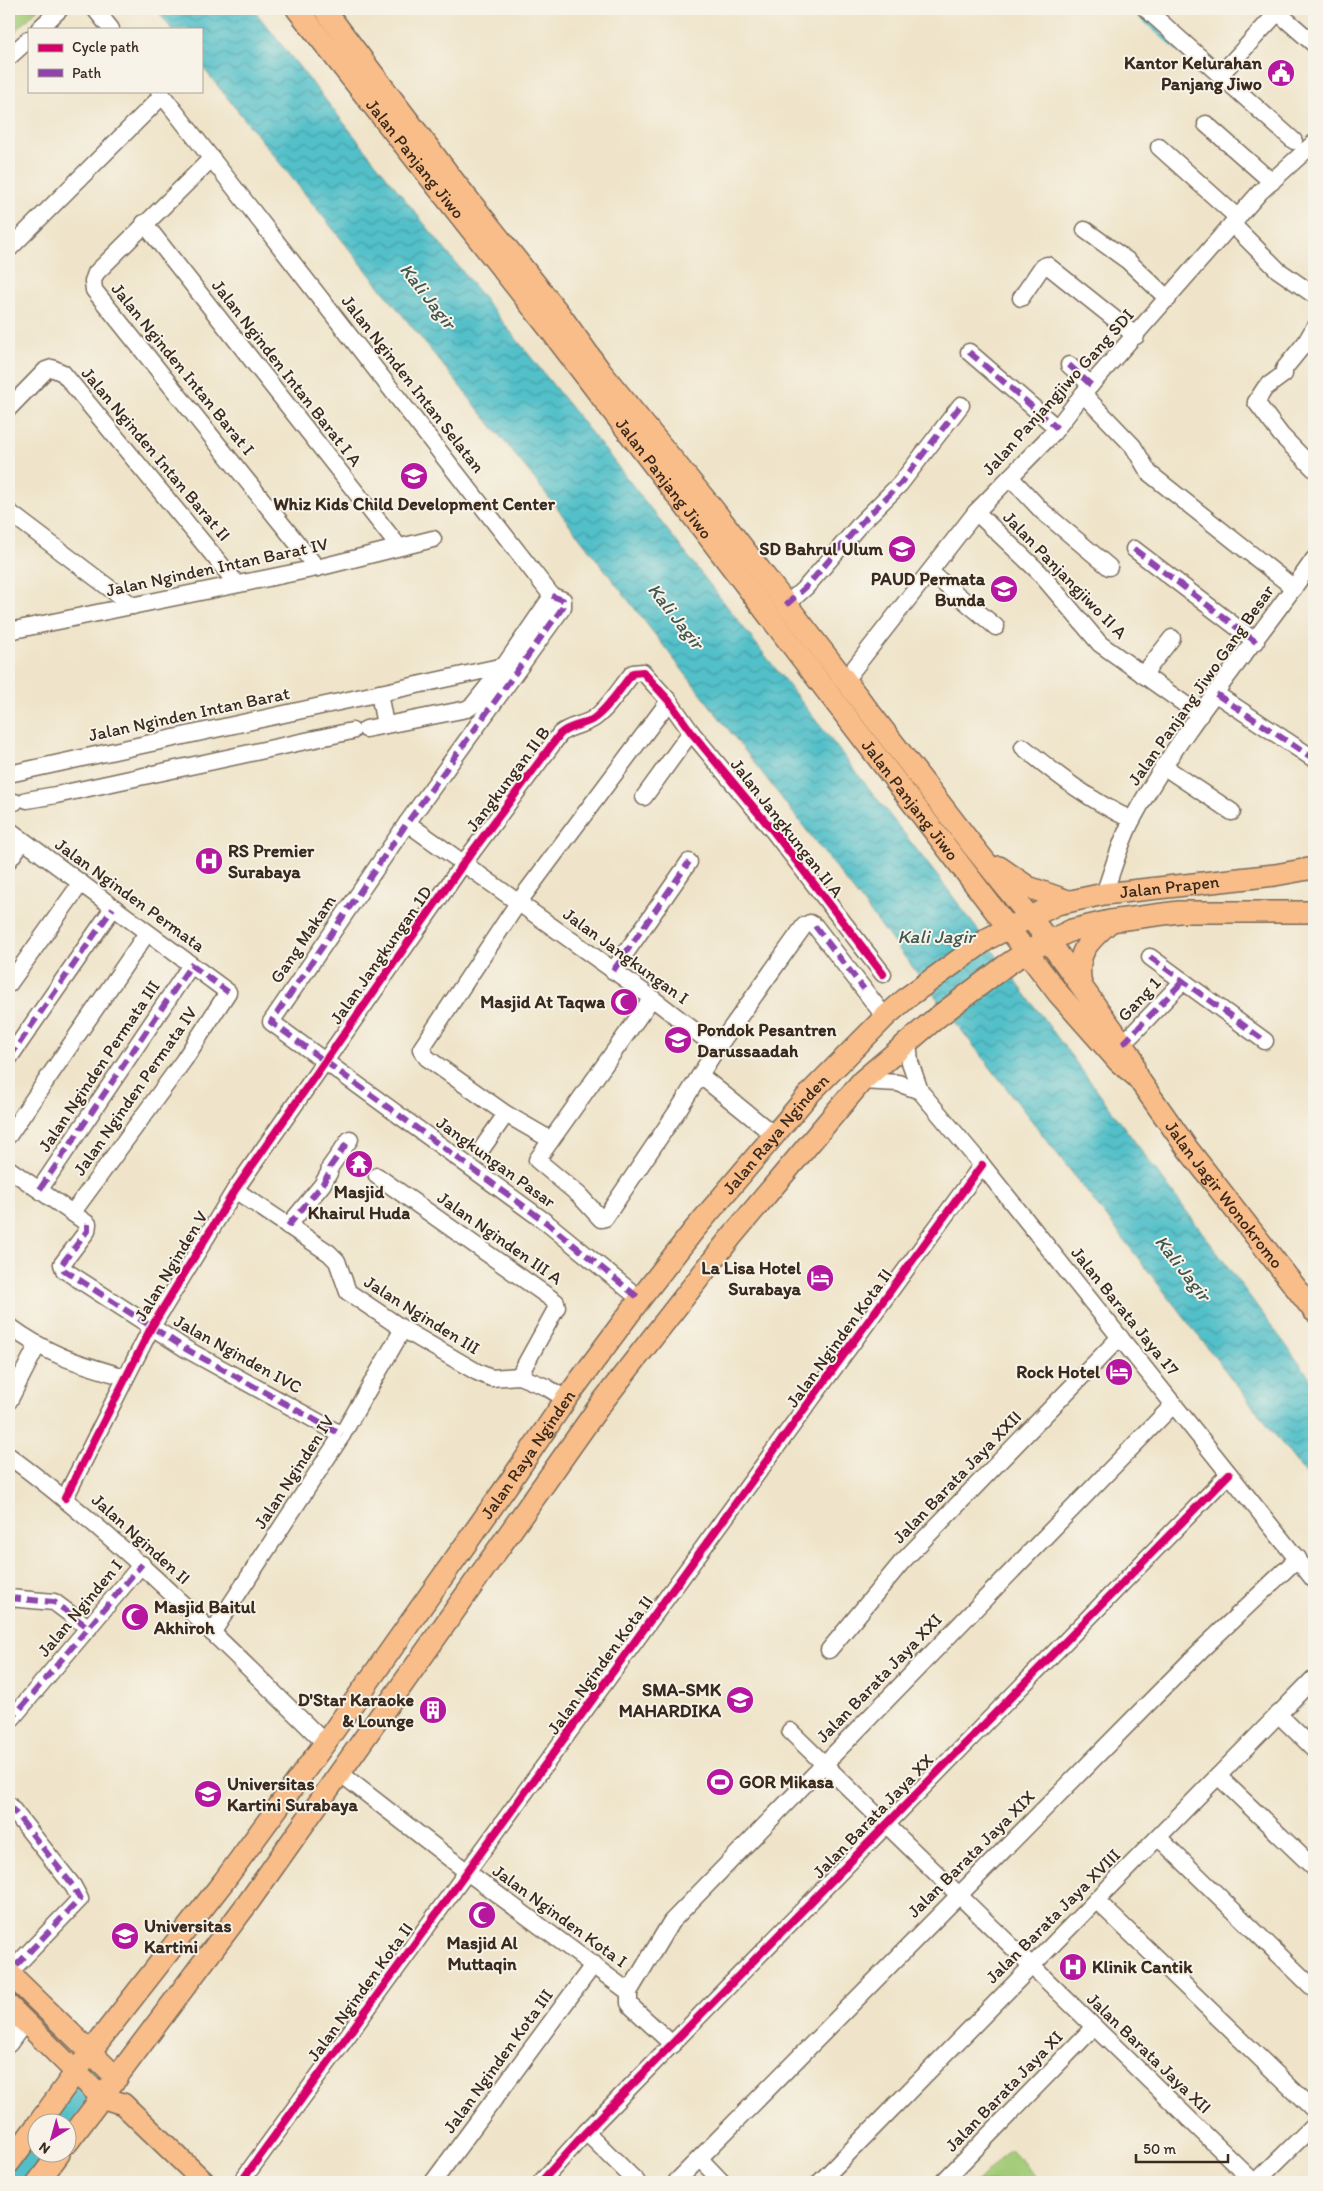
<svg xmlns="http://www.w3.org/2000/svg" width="1323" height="2191" viewBox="0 0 1323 2191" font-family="Itim,sans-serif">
<defs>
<pattern id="water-waves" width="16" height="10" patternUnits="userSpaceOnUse" patternTransform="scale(1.25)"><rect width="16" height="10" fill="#52c0c9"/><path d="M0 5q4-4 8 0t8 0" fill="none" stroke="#459ca3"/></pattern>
</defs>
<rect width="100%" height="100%" fill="#f7f3e8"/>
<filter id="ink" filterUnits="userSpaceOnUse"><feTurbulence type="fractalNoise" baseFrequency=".02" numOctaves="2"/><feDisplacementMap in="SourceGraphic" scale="10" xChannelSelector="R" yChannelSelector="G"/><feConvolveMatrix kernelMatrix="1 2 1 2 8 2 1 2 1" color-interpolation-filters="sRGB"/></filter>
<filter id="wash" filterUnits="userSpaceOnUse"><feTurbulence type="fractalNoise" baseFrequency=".0096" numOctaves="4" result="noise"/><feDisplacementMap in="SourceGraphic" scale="20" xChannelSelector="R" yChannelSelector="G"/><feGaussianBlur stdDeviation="1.12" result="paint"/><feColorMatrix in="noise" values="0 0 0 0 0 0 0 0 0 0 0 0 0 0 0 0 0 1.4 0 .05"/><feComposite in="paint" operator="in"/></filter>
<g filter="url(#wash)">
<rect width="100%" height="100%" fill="#efe4c9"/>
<!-- green -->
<g fill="#a2cb77" stroke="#6e7a4a">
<path d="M9,9H38L9,38Z"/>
<path d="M1010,2149L1042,2182H977Z"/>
</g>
<!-- water -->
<path fill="url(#water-waves)" stroke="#467574" d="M156,9H253L608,454L945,886L1314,1383V1485L529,472L201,65V29H172Z"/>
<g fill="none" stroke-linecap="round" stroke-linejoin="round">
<!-- stream -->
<path stroke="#52c0c9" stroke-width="4" d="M1132,9L1196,65"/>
<!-- river -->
<g stroke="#52c0c9" stroke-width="22">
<path d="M57,2124L99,2067L82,2051"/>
<path d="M15,2182L38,2150"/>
</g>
</g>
</g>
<g filter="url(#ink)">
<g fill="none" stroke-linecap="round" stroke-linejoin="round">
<defs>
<g id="minor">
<path d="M95,9L111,29"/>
<path d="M1146,9L1294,141"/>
<path d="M1274,9L1314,44"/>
<path d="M39,29L60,9"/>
<path d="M9,57L29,39"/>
<path d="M1220,75L1278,12"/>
<path d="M159,91L552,596"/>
<path d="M1206,124L1272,182"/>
<path d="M1159,147L1238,218"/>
<path d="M212,158L96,273L93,281L94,290L317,568"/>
<path d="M144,223L399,547"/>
<path d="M1232,224L1278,270L1314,295"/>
<path d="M1085,230L1128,261L1168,299"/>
<path d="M9,249L162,96"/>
<path d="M1021,298L1042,267L1047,265L1136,336"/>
<path d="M1314,328L1306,342L1284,369V374L1265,388L1256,402L1281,435L1314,469"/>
<path d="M969,352L1057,428"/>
<path d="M1069,365L1091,385"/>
<path d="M1083,394L1133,446L1149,473L1294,588"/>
<path d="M9,408L46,370L52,368L63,373L237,584"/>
<path d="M1010,477L1042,511L1109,567"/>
<path d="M9,512L133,606"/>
<path d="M976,512L1039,572L1100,644L1200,715"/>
<path d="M1134,549L1256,642"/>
<path d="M930,572L996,627"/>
<path d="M552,596L563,600V607L407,823L271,1022L547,1223L640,1299"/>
<path d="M786,605L806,587L862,522L900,484L961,405"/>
<path d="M9,631L317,568L433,539"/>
<path d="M1143,675L1172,638"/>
<path d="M845,680L976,512L1053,433L1083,394L1260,192L1314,143"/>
<path d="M379,693L385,725"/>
<path d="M1216,694L1314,759"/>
<path d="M366,729L467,709L473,705L504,666L552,596"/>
<path d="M1023,747C1058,776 1091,801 1132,820"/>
<path d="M1163,766L1232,812"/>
<path d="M9,774L504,666"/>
<path d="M644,797L691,732"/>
<path d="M27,800L56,795L352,731"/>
<path d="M9,803L15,802"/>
<path d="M407,823L652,998L717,1048"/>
<path d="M9,830L228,992L184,1060L73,1212"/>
<path d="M9,860L23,841"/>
<path d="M1104,894C1113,869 1120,843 1132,820C1182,727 1254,646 1314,559"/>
<path d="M1150,957L1265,1041"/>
<path d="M613,971L689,862"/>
<path d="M9,984L81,883"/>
<path d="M652,998L537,1160L579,1195L601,1219L605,1218L680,1107L717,1048L804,926L810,923L815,926L885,1017"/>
<path d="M908,1041L910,1062L920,1091L982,1165L1314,1580"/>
<path d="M1123,1044L1183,981"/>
<path d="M9,1058L113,908"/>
<path d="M701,1076L774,1135"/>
<path d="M862,1081L898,1083L920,1091"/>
<path d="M9,1135L147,933"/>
<path d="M551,1140L506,1114L427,1058L421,1049L518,903L669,701"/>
<path d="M483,1147L506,1114"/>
<path d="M9,1169L88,1224L87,1231L62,1264L64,1270L186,1349L342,1435"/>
<path d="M377,1176L556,1302L557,1307L519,1376"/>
<path d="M40,1189L191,965"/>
<path d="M235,1190L329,1253L337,1261L348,1292L403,1329L477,1372L491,1378L519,1376L546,1387L566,1399"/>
<path d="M288,1226L322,1185L329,1173L330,1167L350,1139"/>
<path d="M9,1326C50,1356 77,1363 125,1377"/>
<path d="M9,1401L37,1346"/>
<path d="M9,1456C124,1541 223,1643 325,1743"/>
<path d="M65,1498L151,1328L235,1190L463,864L560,734C570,725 582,726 593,719C608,709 621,687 633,673L643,672L669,701L691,732L774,832L883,974"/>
<path d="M9,1598L54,1602L89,1628"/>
<path d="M212,1633L342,1435L403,1329"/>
<path d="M829,1650L901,1563L1120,1337"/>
<path d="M1278,1714L1314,1749"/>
<path d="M9,1722L142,1564"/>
<path d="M790,1731L1254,2182"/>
<path d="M340,1773L466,1871L629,1992V2003L632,2007L673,2045"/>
<path d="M1218,1776L1314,1868"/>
<path d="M9,1805L73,1886L80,1899L9,1973"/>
<path d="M1159,1838L1314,1989"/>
<path d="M1096,1900L1314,2110"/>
<path d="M629,1992L671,1922L1174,1404"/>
<path d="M9,2044L25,2022"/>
<path d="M586,2132L637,2182"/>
<path d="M700,2159L722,2182"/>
<path d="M241,2182L982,1165"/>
<path d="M433,2182L594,1964"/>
<path d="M541,2182L586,2132L1229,1474"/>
<path d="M676,2182L1202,1649L1298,1558"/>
<path d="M820,2182L1314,1678"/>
<path d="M943,2182L1094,2027"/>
<path d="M1256,2182L1314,2125"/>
</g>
<g id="major">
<path id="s1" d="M297,9L548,327L1058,993L1119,1062L1137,1077L1187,1148L1314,1311"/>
<path d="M324,9L456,184L561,316L601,372L713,509L972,845L1048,940L1123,1044L1131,1056L1135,1072"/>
<path d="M999,867L1028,887L1068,901"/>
<path d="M1081,985C1075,953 1087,942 1110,922"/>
<path d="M9,1973L117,2078"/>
<path d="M9,2006L101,2097L123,2104L204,2182"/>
<path id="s2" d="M38,2124L91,2051L224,1881L325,1743L511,1480L566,1399L640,1299L694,1230L809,1094L885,1017L909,996L989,938L1057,904L1104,894L1275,875L1314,868"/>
<path d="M68,2142L250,1900L600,1405L731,1237L862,1081L935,1019L1005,966L1026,952L1072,930L1110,921L1179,912H1314"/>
<path d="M9,2163L38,2124"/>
<path d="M38,2182L59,2154"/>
</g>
</defs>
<!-- minor casing -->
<use href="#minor" stroke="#7a6b5a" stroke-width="19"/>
<!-- major casing -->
<use href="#major" stroke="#7a6b5a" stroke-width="24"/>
<!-- minor -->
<use href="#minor" stroke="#fff" stroke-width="16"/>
<!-- major -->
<use href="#major" stroke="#f8bd89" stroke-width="21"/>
<!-- quiet -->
<g stroke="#8e44ad" stroke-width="6" stroke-dasharray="12 6" stroke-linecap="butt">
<path d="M969,352L1057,428"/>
<path d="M1069,365L1091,385"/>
<path d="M1134,549L1256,642"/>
<path d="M552,596L563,600V607L407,823L271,1022L547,1223L640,1299"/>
<path d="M786,605L806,587L862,522L900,484L961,405"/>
<path d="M1216,694L1314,759"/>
<path d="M815,926L864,989"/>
<path d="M1150,957L1265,1041"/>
<path d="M613,971L689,862"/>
<path d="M1123,1044L1183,981"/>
<path d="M9,1058L113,908"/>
<path d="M40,1189L191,965L228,992"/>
<path d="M88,1224L87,1231L62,1264L64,1270L186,1349L342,1435"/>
<path d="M288,1226L322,1185L329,1173L330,1167L350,1139"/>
<path d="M9,1598L54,1602L89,1628"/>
<path d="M9,1722L142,1564"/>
<path d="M9,1805L73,1886L80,1899L9,1973"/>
</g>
<defs>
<g id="cycleway">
<path d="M65,1498L151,1328L235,1190L463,864L560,734C570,725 582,726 593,719C608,709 621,687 633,673L643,672L669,701L691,732L774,832L883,974"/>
<path d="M241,2182L982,1165"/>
<path d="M541,2182L586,2132L1229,1474"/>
</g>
</defs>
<!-- cycleway casing -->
<use href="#cycleway" stroke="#f7f3e8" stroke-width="11"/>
<!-- cycleway -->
<use href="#cycleway" stroke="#d6006c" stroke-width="8"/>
</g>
</g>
<!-- icons -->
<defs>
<symbol id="civic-disc" viewBox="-11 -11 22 22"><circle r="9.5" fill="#b5179e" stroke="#f7f3e8"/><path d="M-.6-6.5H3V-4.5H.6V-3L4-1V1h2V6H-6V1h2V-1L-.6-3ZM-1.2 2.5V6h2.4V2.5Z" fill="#fff"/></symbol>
<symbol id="school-disc" viewBox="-11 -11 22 22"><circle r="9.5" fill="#b5179e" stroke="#f7f3e8"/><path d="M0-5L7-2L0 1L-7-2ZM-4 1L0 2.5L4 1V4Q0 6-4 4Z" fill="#fff"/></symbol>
<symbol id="hospital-disc" viewBox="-11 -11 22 22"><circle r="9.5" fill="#b5179e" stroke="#f7f3e8"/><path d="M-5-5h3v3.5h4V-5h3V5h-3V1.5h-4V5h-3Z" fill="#fff"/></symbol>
<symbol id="mosque-disc" viewBox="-11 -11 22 22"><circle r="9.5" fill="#b5179e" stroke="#f7f3e8"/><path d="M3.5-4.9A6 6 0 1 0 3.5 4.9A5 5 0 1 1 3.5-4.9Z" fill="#fff"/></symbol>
<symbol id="temple-disc" viewBox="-11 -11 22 22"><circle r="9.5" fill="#b5179e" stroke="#f7f3e8"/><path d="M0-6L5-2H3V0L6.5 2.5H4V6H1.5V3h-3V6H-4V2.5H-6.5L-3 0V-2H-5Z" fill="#fff"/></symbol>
<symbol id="hotel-disc" viewBox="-11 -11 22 22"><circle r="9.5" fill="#b5179e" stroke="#f7f3e8"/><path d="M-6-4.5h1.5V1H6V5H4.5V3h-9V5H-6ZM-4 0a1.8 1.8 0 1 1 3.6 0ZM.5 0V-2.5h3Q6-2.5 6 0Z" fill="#fff"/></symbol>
<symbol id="building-disc" viewBox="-11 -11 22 22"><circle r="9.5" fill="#b5179e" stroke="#f7f3e8"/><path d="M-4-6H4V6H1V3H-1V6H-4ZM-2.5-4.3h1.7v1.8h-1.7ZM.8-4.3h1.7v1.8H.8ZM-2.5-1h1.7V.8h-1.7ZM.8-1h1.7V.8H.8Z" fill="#fff"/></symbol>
<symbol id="stadium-disc" viewBox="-11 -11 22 22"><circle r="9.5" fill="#b5179e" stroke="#f7f3e8"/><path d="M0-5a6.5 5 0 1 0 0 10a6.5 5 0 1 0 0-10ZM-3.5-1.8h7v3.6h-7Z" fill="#fff"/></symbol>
<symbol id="university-disc" viewBox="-11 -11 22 22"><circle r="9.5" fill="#b5179e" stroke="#f7f3e8"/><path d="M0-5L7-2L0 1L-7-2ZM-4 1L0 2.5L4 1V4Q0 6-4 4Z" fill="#fff"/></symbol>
</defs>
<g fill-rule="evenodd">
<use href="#civic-disc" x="1265" y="57" width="32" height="32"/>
<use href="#school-disc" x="398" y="460" width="32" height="32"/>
<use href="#school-disc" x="886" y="533" width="32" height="32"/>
<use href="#school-disc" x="988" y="573" width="32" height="32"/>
<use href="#hospital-disc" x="193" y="845" width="32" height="32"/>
<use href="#mosque-disc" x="608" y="986" width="32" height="32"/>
<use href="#school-disc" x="662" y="1024" width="32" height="32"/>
<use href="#temple-disc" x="343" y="1148" width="32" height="32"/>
<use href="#hotel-disc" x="804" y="1262" width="32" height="32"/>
<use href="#hotel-disc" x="1103" y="1356" width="32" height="32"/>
<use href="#mosque-disc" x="119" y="1601" width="32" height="32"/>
<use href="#school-disc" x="724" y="1684" width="32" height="32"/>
<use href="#building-disc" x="417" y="1694" width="32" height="32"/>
<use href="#stadium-disc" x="704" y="1766" width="32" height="32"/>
<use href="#university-disc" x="192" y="1778" width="32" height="32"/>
<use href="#mosque-disc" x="466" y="1899" width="32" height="32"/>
<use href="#university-disc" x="109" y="1920" width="32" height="32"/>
<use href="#hospital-disc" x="1057" y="1951" width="32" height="32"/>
</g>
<g text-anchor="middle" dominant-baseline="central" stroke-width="4" stroke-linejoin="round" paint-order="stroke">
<!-- poi labels -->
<g font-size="18" font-weight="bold" fill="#3b2a1e" stroke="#f7f3e8" text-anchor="end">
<text x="1262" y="63">Kantor Kelurahan<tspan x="1262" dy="21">Panjang Jiwo</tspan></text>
<text x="414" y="504" text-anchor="middle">Whiz Kids Child Development Center</text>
<text x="883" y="549">SD Bahrul Ulum</text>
<text x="985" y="579">PAUD Permata<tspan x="985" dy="21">Bunda</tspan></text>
<text x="228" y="851" text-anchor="start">RS Premier<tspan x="228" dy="21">Surabaya</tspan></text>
<text x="605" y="1002">Masjid At Taqwa</text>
<text x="697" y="1030" text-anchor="start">Pondok Pesantren<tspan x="697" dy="21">Darussaadah</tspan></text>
<text x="359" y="1192" text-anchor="middle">Masjid<tspan x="359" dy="21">Khairul Huda</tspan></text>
<text x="801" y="1268">La Lisa Hotel<tspan x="801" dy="21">Surabaya</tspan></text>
<text x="1100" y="1372">Rock Hotel</text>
<text x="154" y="1607" text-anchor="start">Masjid Baitul<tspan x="154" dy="21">Akhiroh</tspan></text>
<text x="721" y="1690">SMA-SMK<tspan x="721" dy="21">MAHARDIKA</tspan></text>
<text x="414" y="1700">D'Star Karaoke<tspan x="414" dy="21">&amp; Lounge</tspan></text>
<text x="739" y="1782" text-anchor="start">GOR Mikasa</text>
<text x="227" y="1784" text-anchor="start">Universitas<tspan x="227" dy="21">Kartini Surabaya</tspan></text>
<text x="144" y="1926" text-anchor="start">Universitas<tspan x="144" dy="21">Kartini</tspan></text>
<text x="482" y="1943" text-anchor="middle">Masjid Al<tspan x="482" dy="21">Muttaqin</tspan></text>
<text x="1092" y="1967" text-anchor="start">Klinik Cantik</text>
</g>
<!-- street labels -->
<g font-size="18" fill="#3b2a1e" stroke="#f7f3e8">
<text stroke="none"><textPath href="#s1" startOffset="191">Jalan Panjang Jiwo</textPath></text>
<text transform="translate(183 369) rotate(51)">Jalan Nginden Intan Barat I</text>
<text transform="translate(287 373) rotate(52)">Jalan Nginden Intan Barat I A</text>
<text transform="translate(413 384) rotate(52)">Jalan Nginden Intan Selatan</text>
<text transform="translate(1058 392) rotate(-48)">Jalan Panjangjiwo Gang SDI</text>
<text transform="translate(156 454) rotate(50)">Jalan Nginden Intan Barat II</text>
<text stroke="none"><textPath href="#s1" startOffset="596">Jalan Panjang Jiwo</textPath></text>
<text transform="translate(217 567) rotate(-12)">Jalan Nginden Intan Barat IV</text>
<text transform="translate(1065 575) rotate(46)">Jalan Panjangjiwo II A</text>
<text transform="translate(1201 685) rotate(-55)">Jalan Panjang Jiwo Gang Besar</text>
<text transform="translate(189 714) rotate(-12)">Jalan Nginden Intan Barat</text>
<text transform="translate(508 779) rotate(-53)">Jangkungan II B</text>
<text stroke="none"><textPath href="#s1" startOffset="1001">Jalan Panjang Jiwo</textPath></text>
<text transform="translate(787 828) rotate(52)">Jalan Jangkungan II A</text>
<text stroke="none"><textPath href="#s2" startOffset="1716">Jalan Prapen</textPath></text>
<text transform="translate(130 895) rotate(36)">Jalan Nginden Permata</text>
<text transform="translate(303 939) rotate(-56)">Gang Makam</text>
<text transform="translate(381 955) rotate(-55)">Jalan Jangkungan 1D</text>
<text transform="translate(626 956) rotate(36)">Jalan Jangkungan I</text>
<text transform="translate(1139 999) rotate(-47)">Gang 1</text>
<text transform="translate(99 1066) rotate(-56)">Jalan Nginden Permata III</text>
<text transform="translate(135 1091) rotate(-55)">Jalan Nginden Permata IV</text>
<text stroke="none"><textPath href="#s2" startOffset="1235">Jalan Raya Nginden</textPath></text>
<text transform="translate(496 1162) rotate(36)">Jangkungan Pasar</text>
<text stroke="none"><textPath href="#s1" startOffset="1506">Jalan Jagir Wonokromo</textPath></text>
<text transform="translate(500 1238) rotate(35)">Jalan Nginden III A</text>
<text transform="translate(171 1266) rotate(-59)">Jalan Nginden V</text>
<text transform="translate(1125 1311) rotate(51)">Jalan Barata Jaya 17</text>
<text transform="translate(422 1315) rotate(32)">Jalan Nginden III</text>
<text transform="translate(839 1338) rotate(-54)">Jalan Nginden Kota II</text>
<text transform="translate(238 1354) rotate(29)">Jalan Nginden IVC</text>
<text stroke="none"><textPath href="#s2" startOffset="830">Jalan Raya Nginden</textPath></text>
<text transform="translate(294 1472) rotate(-57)">Jalan Nginden IV</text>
<text transform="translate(957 1477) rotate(-46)">Jalan Barata Jaya XXII</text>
<text transform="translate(141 1539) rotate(42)">Jalan Nginden II</text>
<text transform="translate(80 1608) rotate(-50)">Jalan Nginden I</text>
<text transform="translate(600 1665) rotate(-54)">Jalan Nginden Kota II</text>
<text transform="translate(879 1678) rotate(-46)">Jalan Barata Jaya XXI</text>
<text transform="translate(873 1816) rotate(-46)">Jalan Barata Jaya XX</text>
<text transform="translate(971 1854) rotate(-45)">Jalan Barata Jaya XIX</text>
<text transform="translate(560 1916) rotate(36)">Jalan Nginden Kota I</text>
<text transform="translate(1053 1916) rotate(-45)">Jalan Barata Jaya XVIII</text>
<text transform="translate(360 1992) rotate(-54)">Jalan Nginden Kota II</text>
<text transform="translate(1149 2053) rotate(44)">Jalan Barata Jaya XII</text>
<text transform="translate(498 2061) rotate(-54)">Jalan Nginden Kota III</text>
<text transform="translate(1004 2091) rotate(-46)">Jalan Barata Jaya XI</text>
</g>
<!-- water labels -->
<g font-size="19" font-style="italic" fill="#425751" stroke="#f7f3e8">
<text transform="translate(428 296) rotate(52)">Kali Jagir</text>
<text transform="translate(676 616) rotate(52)">Kali Jagir</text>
<text x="936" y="936">Kali Jagir</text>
<text transform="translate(1183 1268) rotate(52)">Kali Jagir</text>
</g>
</g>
<!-- margin -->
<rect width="1323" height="2191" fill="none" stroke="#f7f3e8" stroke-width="30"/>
<!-- legend -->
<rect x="28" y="28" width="175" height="65" fill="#f7f3e8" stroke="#aca397"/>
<rect x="38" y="44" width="25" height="8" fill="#d6006c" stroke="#aca397"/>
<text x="72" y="52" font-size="15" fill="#3b2a1e">Cycle path</text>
<rect x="38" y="69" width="25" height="8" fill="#8e44ad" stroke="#aca397"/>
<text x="72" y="78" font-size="15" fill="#3b2a1e">Path</text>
<!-- north arrow -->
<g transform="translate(52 2138) rotate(217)"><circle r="24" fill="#f7f3e8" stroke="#aca397"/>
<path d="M0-4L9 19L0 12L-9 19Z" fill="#b5179e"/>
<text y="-8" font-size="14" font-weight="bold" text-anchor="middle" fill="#3b2a1e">N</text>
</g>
<!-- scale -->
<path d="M1136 2154v8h92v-8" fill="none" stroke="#3b2a1e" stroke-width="2.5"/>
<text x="1143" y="2154" font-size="15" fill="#3b2a1e" stroke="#f7f3e8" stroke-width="4" paint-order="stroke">50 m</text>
</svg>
